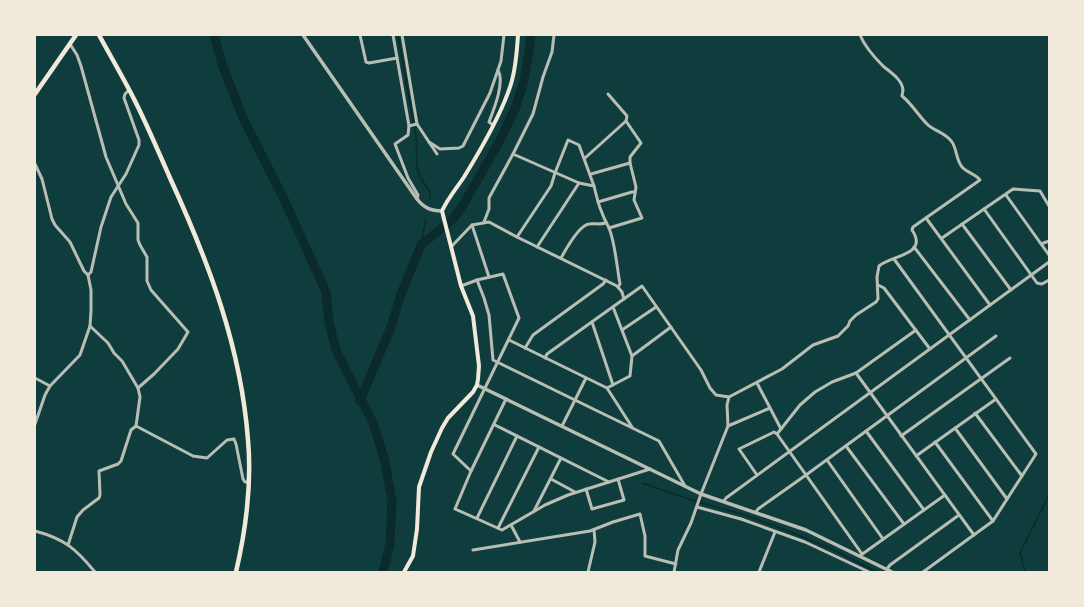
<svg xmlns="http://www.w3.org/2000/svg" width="1084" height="607" viewBox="0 0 1084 607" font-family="'Alegreya Sans',sans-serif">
<rect width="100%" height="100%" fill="#0f3d3e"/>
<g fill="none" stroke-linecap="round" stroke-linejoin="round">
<!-- stream -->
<g stroke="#0a2a2b" stroke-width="1.5">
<path d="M398,35L416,137L417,167L420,177L430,192V199"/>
<path d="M421,245L426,219"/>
<path d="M642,483L692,500L748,516L788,531L832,549L877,572"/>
<path d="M1025,572L1020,553L1049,495"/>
</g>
<!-- river -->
<g stroke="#0a2a2b" stroke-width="9">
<path d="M214,35L222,64L243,118L283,197L326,292L329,322L336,350L373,423L384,458L392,500L390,544L383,572"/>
<path d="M360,401L391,327L401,294L421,245L453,219L462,207L498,144L515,109L524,81L529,52L531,35"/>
</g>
<!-- minor -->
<g stroke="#b8beb3" stroke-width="3">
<path d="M360,35L366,62L369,63L397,58"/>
<path d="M393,35L409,126"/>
<path d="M402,35L417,124"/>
<path d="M70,44L77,55L81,66L106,157L126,204L138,223V240L140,245L147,257V281L151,290L188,332L178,349L154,374L138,388"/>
<path d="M608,94L627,116L626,121"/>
<path d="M493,125L489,122C494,109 505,82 498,70"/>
<path d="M429,142L440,149L459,148L463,146L490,93L501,61L504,35"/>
<path d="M513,154L579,183L594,186C598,203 601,213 609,228C615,242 617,268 620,284L618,287"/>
<path d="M585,158L626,121L641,143L630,157V163"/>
<path d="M35,164L42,179L52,219L55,225L70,242L84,271L88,275L91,290V311L90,326L80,355L50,386L45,395L35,424"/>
<path d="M591,174L630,163L636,187L634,200L642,218L609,228"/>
<path d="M1006,195L1049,255"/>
<path d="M417,199L418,195L408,178L395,144L408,135L409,126L417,124L437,154"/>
<path d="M598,202L632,192H635"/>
<path d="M984,209L1037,283L1042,284L1049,280"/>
<path d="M926,218L990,305"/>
<path d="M484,222L489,209V198L513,154L533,114L543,77L552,52L554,35"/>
<path d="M962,224L1011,290"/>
<path d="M472,225L489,277"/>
<path d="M517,237L551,186L555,173L568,140L579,145L594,186"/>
<path d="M942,238L1013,189L1040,191L1049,206"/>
<path d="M1041,244L1049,241"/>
<path d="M451,247L472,225L489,222L517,237L617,286L622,292L624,299"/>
<path d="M537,247L579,183"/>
<path d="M914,247L970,320"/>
<path d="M561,258C566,249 579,225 589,224C595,223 600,225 605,223"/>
<path d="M894,259L1036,454L993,521L923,572"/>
<path d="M88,275L91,272L101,227L111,197L126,174L139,145V140L124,98L125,94L129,90"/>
<path d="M477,280L484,298L489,315L493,360L659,441L685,486"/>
<path d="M878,285L884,288L930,349"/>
<path d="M461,286L477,280L503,274L519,318L453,454L471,471"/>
<path d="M613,307L632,356"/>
<path d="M592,322L613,385"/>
<path d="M90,326L108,343L114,353L122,361L138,388L140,397L136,426"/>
<path d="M622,330L656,307"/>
<path d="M509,340L607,388L632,427"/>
<path d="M525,348L533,335L603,284L606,280"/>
<path d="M545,358L547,354L642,286L701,370L710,388L716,395L729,397"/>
<path d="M856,373L974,535"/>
<path d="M35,378L50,386"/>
<path d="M757,383L781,429"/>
<path d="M607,388L630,376L632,356L671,327"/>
<path d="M506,399L471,471L455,509L502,530L545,505L568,495L650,469"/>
<path d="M975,413L1022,476"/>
<path d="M495,425L609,482"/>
<path d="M562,426L586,378"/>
<path d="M728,426L770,408"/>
<path d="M955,428L1007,499"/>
<path d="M866,431L924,510"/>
<path d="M777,434L800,405L815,392L832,382L856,373L916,330"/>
<path d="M901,436L1010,358"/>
<path d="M935,442L993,521"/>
<path d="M846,446L904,524"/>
<path d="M916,456L996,399"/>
<path d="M827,460L883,539"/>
<path d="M757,475L739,449L774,432L777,434L862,554"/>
<path d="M551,479L575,492"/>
<path d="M586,489L592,509L624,500L618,479"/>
<path d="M724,501L726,498L1049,262"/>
<path d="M697,507L741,519L805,542L869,572"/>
<path d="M534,511L561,458"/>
<path d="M756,512L758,509L806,475L996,336"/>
<path d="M477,518L517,436"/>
<path d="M511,525L520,542"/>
<path d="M498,528L539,447"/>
<path d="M35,531C65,539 76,549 95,572"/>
<path d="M68,545L77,517L83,510L99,498L100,495L99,471L118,464L121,461L131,430L136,426L193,456L207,458L227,440L234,439L236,444L243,479L245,482H248"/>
<path d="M473,550L590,531L613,522L640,514L645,536V556L676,564"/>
<path d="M861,555L945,495"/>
<path d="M887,569L890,565L959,515"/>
<path d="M588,572L595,542L594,530"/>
<path d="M674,572L678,550L691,523L701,494L728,426L727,405L729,397L782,369L813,345L838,336L848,326L850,321L856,315L876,302L878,299L877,277L879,266C892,255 929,255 912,230L913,227L980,180C976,174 968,173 963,168C956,161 957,149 952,142C946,133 934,131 927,124C918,115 912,104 902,96C902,95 903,91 903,90C902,79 890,72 883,66C874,57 865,47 860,35"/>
<path d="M759,572L775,532"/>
</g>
<!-- tertiary -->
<g stroke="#b8beb3" stroke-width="3.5">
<path d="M303,35L417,199C424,208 431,211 442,211"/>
<path d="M477,385L701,494L806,530L892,572"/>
</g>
<!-- secondary -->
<path stroke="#f1e9da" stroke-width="4" d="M404,572L413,556L417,529L419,487L431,452L442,428L448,418L473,392L477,385L478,379L479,366L473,316L461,286L442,211C448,198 456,189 464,177C480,151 502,113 511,84C516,68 517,51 518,35"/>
<!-- primary -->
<g stroke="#f1e9da" stroke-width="4.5">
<path d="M99,35C111,57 124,79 135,101C148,127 159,153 170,178C209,263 241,347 248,440C252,485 246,529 236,572"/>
<path d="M35,94L76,35"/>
</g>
</g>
<!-- border -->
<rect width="1084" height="607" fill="none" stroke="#f1e9da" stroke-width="72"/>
</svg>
